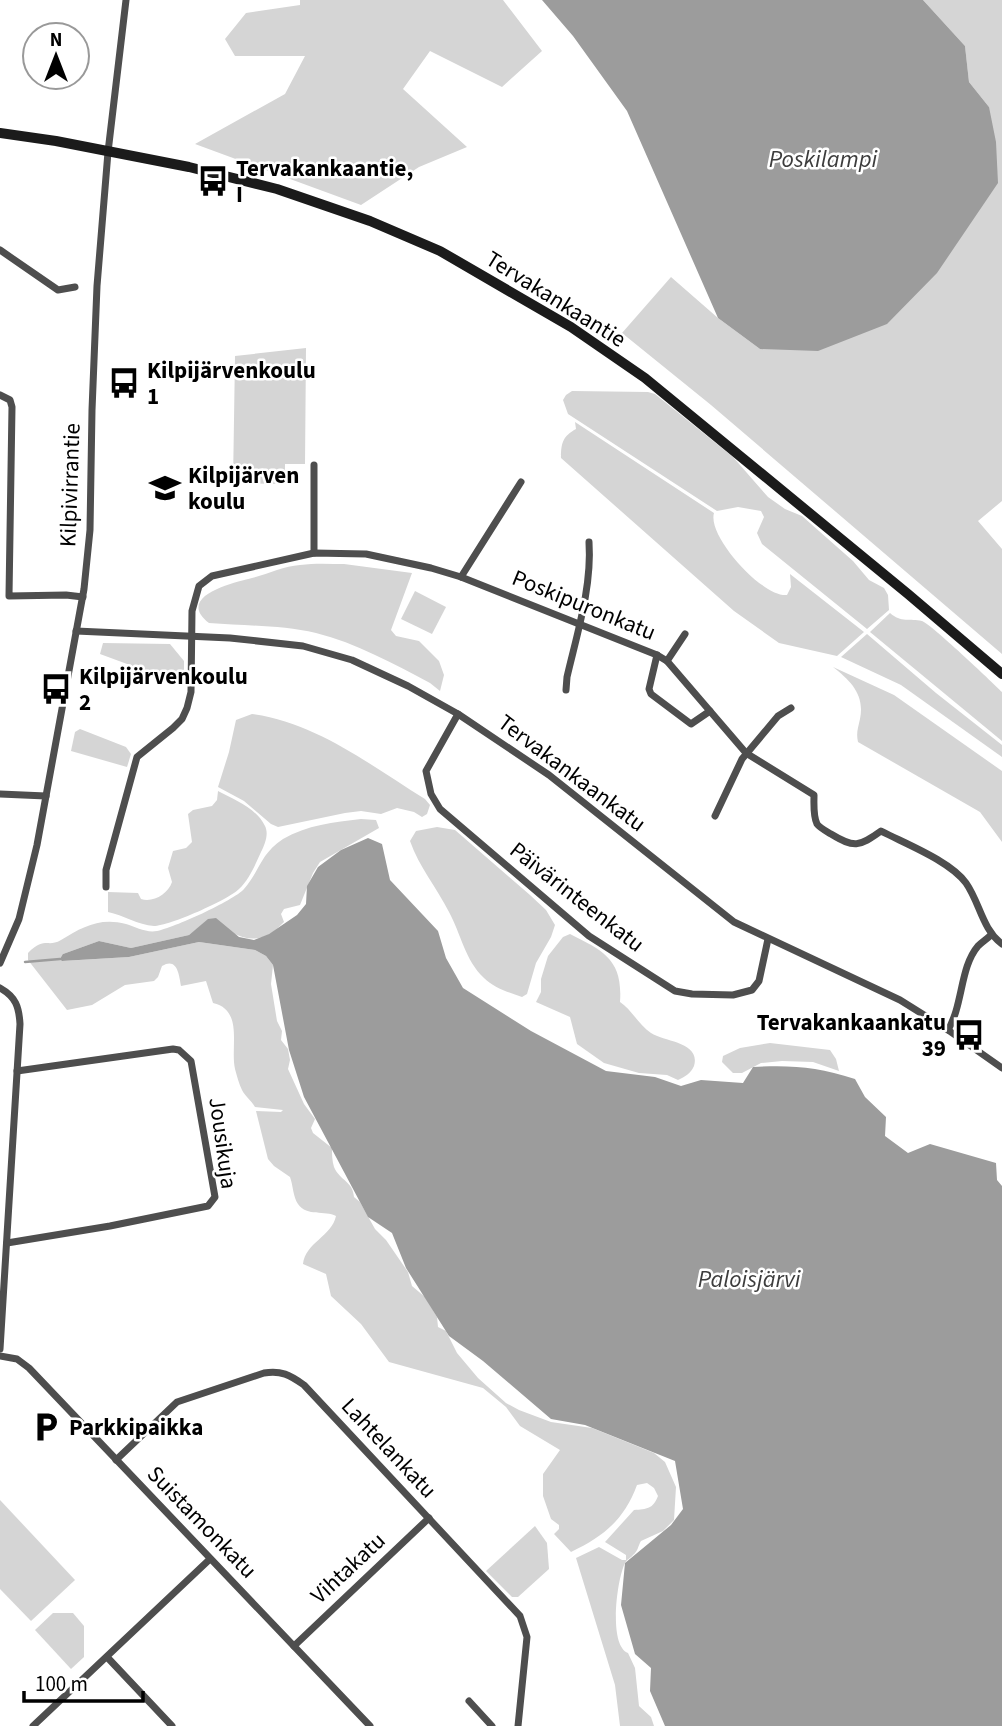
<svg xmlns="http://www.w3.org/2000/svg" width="1002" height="1726" viewBox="0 0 1002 1726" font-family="'Source Sans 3',sans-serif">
<rect width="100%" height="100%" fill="#fff"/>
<!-- green -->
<g fill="#d5d5d5">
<path d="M300,0H503L542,51L502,87L430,51L403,89L467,147L419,167L361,205L195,144L285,94L305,56H235L225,39L246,13L300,5Z"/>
<path d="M923,0H1002V501L978,521L1002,549V654L711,405L622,333L671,277L718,318L760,349L989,107L969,82L965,46Z"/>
<path d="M306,348L305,464H285V484L233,483L235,356Z"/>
<path d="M572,391L648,392L655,394L733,457L768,497L785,509L802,516L853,561L869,580L884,588L888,595L889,610L867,629L762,544L757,533L764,517L761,511L738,507L717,511L568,414L563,400L566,395Z"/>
<path d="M575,422L714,513C707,536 763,598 787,595L791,587L790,574L864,632L837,656L779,643L734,611L561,458C561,443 563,436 576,429Z"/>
<path d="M344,564L412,573L391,630L396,636L419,641L439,661L444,675L440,691L430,683C394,664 356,643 316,633C281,625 245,626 209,623C174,596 236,582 252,578C268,574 284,566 300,565C315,563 330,564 344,564Z"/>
<path d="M415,591L446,607L432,634L401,619Z"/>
<path d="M890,613C901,623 910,618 922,621C931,624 992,682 1002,692V741L870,632Z"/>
<path d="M867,634L936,693L1002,745V757L901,685L841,657Z"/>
<path d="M103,643L170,644L184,661V685L100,654Z"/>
<path d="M833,667L894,695L1002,771V842L980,812L858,742C856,733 858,728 860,719C865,695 851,681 833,667Z"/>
<path d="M252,714C317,723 370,765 425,799L430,805L427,814L422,817L414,812L397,808L381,814L361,811L345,813L278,827L271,824L244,801L218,787L229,752L236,720Z"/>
<path d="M80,729L126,747L131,754L127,767L71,751L75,732Z"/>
<path d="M218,791C235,800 256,808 265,826C269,834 265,844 261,852C255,865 249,880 239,889C228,900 169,926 154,926C138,925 123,915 108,912V892L138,893L141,899C153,903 168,894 172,882L168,868L173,851L186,848L192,842L188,814L193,810L212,806L217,800Z"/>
<path d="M361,819L376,820L379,828L320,862L313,873L300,905L284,909L281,914L284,922C256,952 237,935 208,920L189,935L131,948L99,941L63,954V961L129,957L199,942L255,950L266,956L273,965L271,984L277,1021L282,1031L281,1040L288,1049L290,1060L288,1069L304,1104L315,1119L311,1128L313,1133L332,1148C332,1154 332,1161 334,1167C340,1181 353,1181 354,1197L360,1202L375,1229L386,1240L408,1272L412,1286L425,1297L437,1317L438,1327L446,1331L457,1353L478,1378L506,1403L519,1410L551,1422L592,1428L654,1453L665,1462L676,1487L674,1520L663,1531L641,1541C638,1546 638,1551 633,1555C631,1558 627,1559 625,1563C617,1579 608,1645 628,1653L635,1668L639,1706L651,1717L654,1726H620L615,1685L576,1558L599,1547L622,1560H626V1555L605,1542L634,1510C647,1509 653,1509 658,1496L654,1488L647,1483L637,1485C624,1520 604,1536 571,1552L554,1534L559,1529V1525L551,1519L543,1496V1474L560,1450L520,1426L506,1407L483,1388L389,1362L361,1324L331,1296L326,1274L303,1264C305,1243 332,1236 336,1216C325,1210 307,1217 298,1204C293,1197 293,1185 290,1177L274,1166L268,1159L256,1111L281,1112L283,1110L255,1107C251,1100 245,1096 242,1090C239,1084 237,1076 235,1069C230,1047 244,1010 213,1003L206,981L181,986C179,974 177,957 162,966L158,977L154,981L125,985L92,1005L67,1010L28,960V953C45,936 48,948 61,940C82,927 100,917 126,924C136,927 146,933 157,931C173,928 233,901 244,889C260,871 260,854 283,839C307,825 334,822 361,819Z"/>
<path d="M437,827L455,830L530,895L546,910L555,925L551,937L536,963L527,994L522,997C508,992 494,988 484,978C465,960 461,934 449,912C437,888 419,867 410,841L416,831Z"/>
<path d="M570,934C604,951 623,960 620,1002C631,1009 639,1025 651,1033C665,1042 701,1042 694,1066C691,1073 685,1077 678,1080L667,1075L639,1073L604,1063L577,1044L570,1017L536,1002L541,992V979L548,956L563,937Z"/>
<path d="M770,1043L830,1050L836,1059L839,1071L813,1062L782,1061L761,1063L742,1073H733L722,1062L723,1056L740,1048Z"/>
<path d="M0,1500L75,1580L31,1621L0,1589Z"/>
<path d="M535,1526L547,1543L549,1569L518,1597H512L486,1571Z"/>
<path d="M53,1613H73L84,1626V1657L71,1669L35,1630Z"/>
</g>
<!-- water -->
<g fill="#9c9c9c">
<path d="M542,0H923L965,46L969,82L989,107L996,142L998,183L937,273L887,324L818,351L760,349L718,318L627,111L573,36Z"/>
<path d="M368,838L382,844L390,880L438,931L446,958L463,988L531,1031L606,1071L655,1077L681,1086L701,1080L743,1083L753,1067C793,1065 817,1067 855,1079L865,1097L886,1117L885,1136L908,1153L930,1144L996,1163L997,1180L1002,1186V1726H665L650,1691L651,1668L635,1654L621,1605L625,1563L671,1525L683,1509L675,1461L585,1425L551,1419L483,1361L449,1336L406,1268L392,1233L368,1217L304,1097L289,1050L273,965L266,956L255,950L199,942L129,957L62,961L60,959L63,954L99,941L131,948L189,935L208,919L216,918L239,937L254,940L269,934L297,915L306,904L307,886L318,867L341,850Z"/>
</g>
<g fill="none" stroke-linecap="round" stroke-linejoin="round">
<!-- stream -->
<path stroke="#9c9c9c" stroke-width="2.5" d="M25,962L60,959"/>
<!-- street -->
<g stroke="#4e4e4e" stroke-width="7">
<path d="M0,250L58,290L75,287"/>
<path d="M0,395L10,400L12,407L9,596L66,595L83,597"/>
<path d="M314,465V553"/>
<path d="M461,577L521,482"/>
<path d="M76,631L230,638L303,646L352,660L408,686L458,714L549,775L734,922L900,1000L948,1030L1002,1068"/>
<path d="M657,655L649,689L651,694L691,724L710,711"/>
<path d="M667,661L685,634"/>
<path d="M566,690L567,677C577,634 592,587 589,542"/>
<path d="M458,714L426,771L431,794L440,809L589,936L675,991L692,994L733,995L752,990L759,981L768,939"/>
<path d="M0,794L46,796"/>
<path d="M715,816L742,759L778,716L791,708"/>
<path d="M106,887V870L137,757L173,728L182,719L187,708L191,692L192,611L199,586L212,576L314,553L366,554L431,568L461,577L657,655L667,661L746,753L814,795C814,804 813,816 817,824C820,828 826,831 831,834C854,848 859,847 881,831C906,844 950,861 966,883C980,903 982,929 1002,944"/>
<path d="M0,963L19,919L37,845L84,589L90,530L92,410L97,286L108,152L126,0"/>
<path d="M0,988C16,997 19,1007 20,1024L0,1349"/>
<path d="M948,1030C963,1005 960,967 978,946C982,942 987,939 991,935"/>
<path d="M7,1243L110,1226L208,1206L215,1197L191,1061L179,1050L173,1049L17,1071"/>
<path d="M0,1356L17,1359L29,1368L370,1726"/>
<path d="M116,1460L177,1402L264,1373C281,1370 290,1375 304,1385L520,1616L527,1637L518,1726"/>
<path d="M294,1646L429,1518"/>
<path d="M107,1657L172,1726"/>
<path d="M469,1701L492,1726"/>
<path d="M33,1726L210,1559"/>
</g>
<!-- secondary -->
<path stroke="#1b1b1b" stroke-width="10" d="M0,133L56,141L189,167L277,189L370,221L440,251L571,327L645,378L908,594L1002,674"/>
</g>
<!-- icons -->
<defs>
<symbol id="bus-bare" viewBox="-9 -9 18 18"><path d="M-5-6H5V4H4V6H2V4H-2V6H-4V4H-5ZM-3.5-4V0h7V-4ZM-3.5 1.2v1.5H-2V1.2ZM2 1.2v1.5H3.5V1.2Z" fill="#000" stroke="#fff" stroke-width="2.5" paint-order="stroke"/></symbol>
<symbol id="school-bare" viewBox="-9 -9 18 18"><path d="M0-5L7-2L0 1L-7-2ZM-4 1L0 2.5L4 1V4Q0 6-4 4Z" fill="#000" stroke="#fff" stroke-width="2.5" paint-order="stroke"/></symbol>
<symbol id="parking-bare" viewBox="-9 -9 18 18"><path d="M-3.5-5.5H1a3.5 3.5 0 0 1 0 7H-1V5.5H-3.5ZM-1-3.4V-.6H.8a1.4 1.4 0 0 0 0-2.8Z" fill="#000" stroke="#fff" stroke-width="2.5" paint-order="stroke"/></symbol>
</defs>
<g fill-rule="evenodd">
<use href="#bus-bare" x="191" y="159" width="44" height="44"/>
<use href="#bus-bare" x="102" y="361" width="44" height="44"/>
<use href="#school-bare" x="143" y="466" width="44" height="44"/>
<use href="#bus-bare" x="34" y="667" width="44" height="44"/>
<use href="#bus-bare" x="947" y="1013" width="44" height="44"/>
<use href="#parking-bare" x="24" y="1405" width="44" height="44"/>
</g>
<g text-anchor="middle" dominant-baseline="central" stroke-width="5" stroke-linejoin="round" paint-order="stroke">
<!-- poi labels -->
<g font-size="23" font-weight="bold" fill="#000" stroke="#fff" text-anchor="start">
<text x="236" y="168">Tervakankaantie,<tspan x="236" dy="26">I</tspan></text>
<text x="147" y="370">Kilpijärvenkoulu<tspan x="147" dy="26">1</tspan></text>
<text x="188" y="475">Kilpijärven<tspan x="188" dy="26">koulu</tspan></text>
<text x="79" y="676">Kilpijärvenkoulu<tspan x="79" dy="26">2</tspan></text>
<text x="946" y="1022" text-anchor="end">Tervakankaankatu<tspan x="946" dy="26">39</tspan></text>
<text x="69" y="1427">Parkkipaikka</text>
</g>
<!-- street labels -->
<g font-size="23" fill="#000" stroke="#fff">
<text transform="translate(556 299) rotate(32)">Tervakankaantie</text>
<text transform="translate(70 485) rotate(-88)">Kilpivirrantie</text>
<text transform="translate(584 605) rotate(22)">Poskipuronkatu</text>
<text transform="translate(572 773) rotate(37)">Tervakankaankatu</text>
<text transform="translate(577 897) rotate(38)">Päivärinteenkatu</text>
<text transform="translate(223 1143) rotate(82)">Jousikuja</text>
<text transform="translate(389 1448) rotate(47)">Lahtelankatu</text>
<text transform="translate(202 1522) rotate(46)">Suistamonkatu</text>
<text transform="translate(348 1568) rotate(-43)">Vihtakatu</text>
</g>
<!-- water labels -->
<g font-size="24" font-style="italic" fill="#3d3d3d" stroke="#fff">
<text x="823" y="159">Poskilampi</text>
<text x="749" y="1279">Paloisjärvi</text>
</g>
</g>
<!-- north arrow -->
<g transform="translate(56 56)"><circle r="33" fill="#ffffff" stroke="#999999" stroke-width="2"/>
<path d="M0-5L12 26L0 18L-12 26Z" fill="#000000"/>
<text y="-10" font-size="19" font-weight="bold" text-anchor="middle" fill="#000000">N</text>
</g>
<!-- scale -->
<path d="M24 1691v10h119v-10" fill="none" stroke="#000000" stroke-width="3.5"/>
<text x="35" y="1691" font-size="21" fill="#000000" stroke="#ffffff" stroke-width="5" paint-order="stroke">100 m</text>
</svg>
